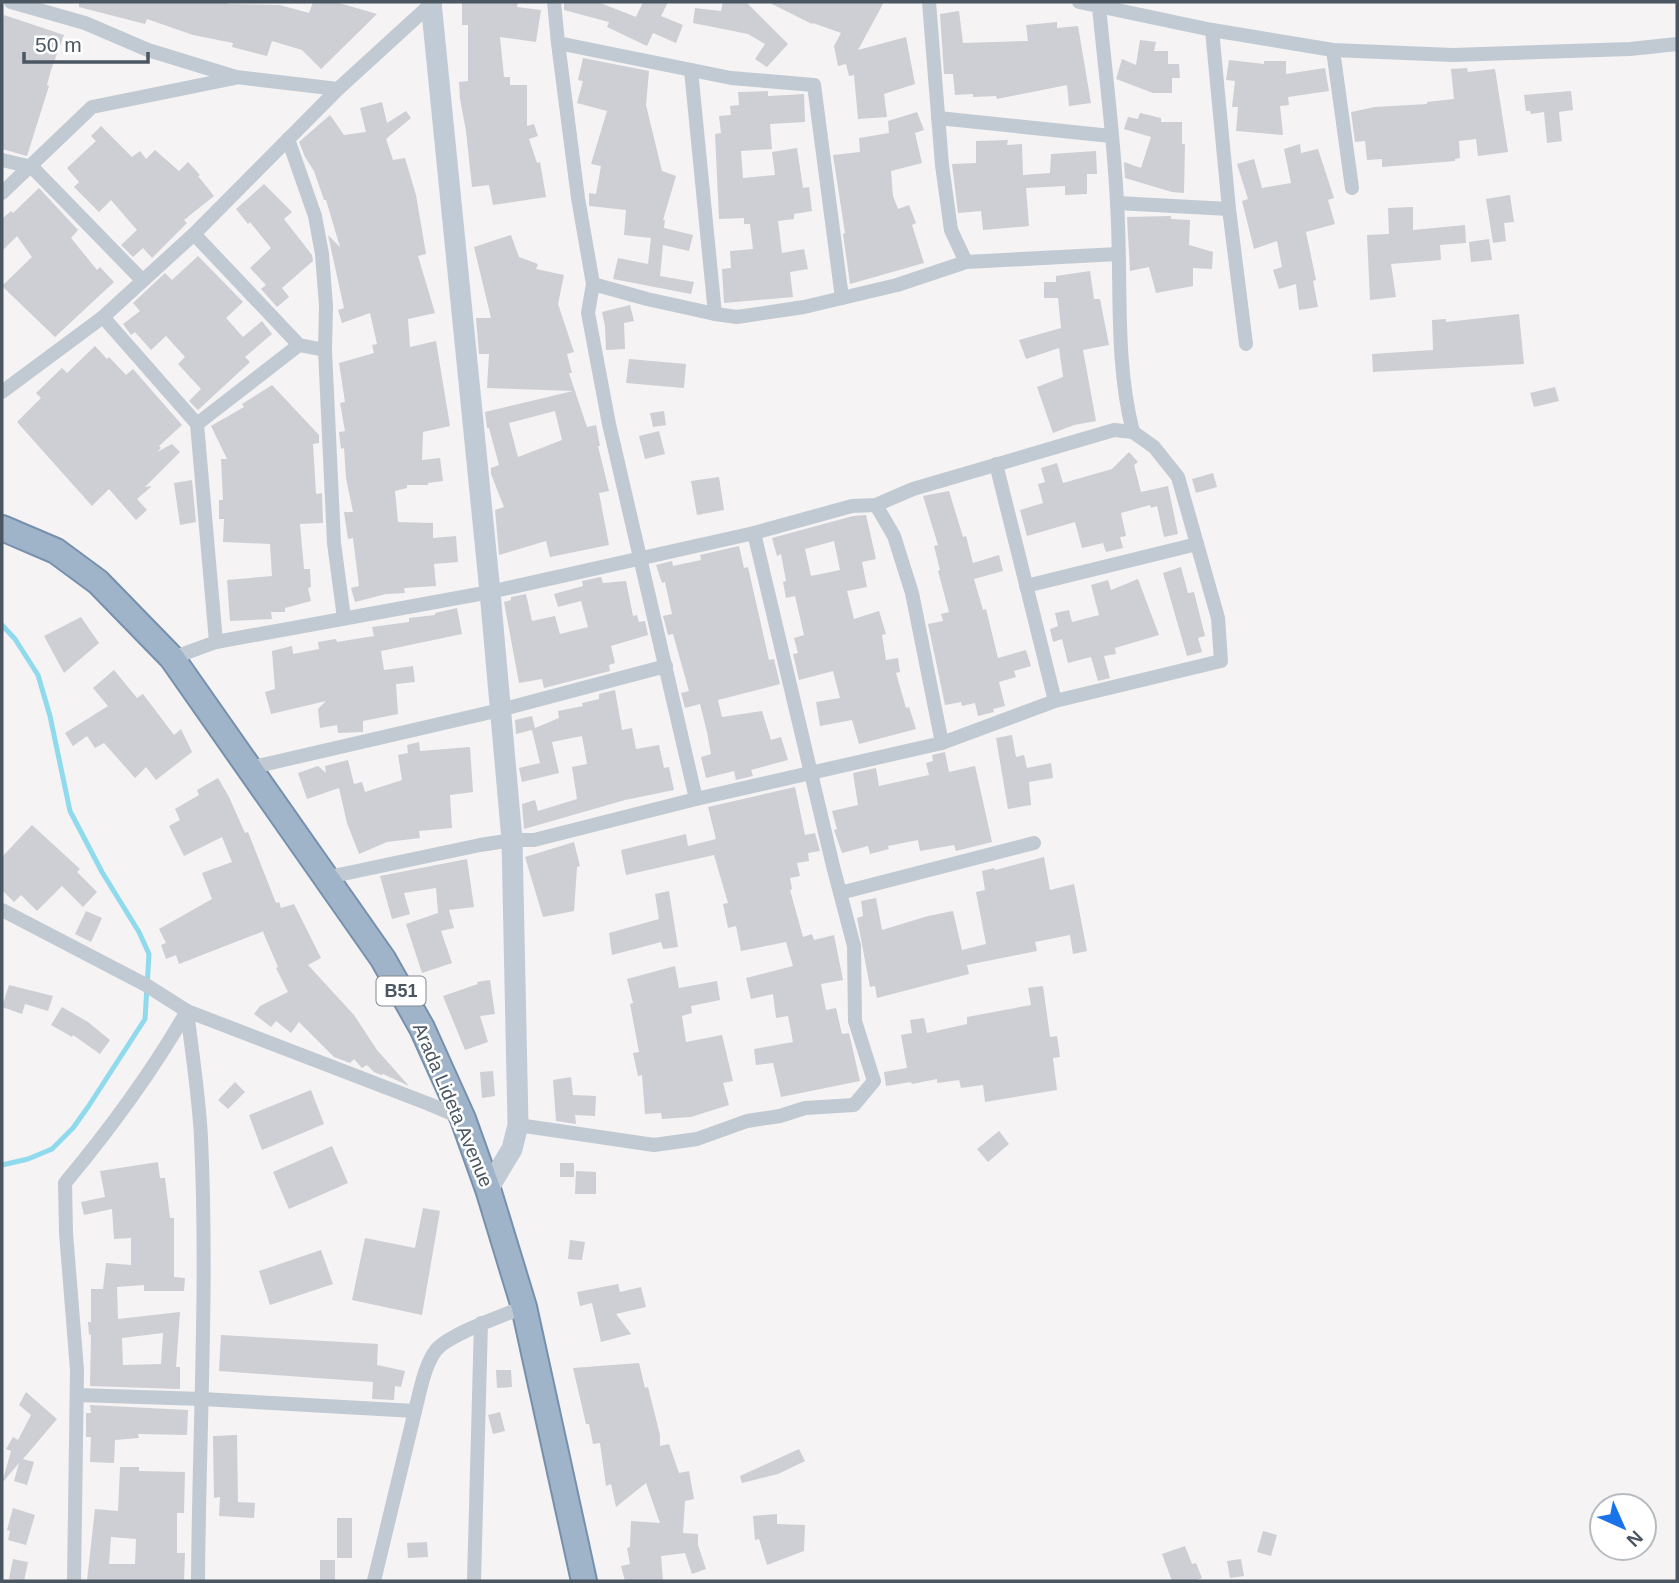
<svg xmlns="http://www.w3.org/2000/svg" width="1679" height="1583" viewBox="0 0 1679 1583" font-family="Helvetica,sans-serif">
<rect width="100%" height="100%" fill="#f5f3f3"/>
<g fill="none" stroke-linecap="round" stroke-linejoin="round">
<!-- stream -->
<path stroke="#90daee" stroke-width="5" d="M2,625L15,639L38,675L50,716L70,811L102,872L139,932L149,954L145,1019L88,1107L73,1128L52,1149L28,1159L2,1165"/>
</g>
<!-- building -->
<g fill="#cdcfd5" fill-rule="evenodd">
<path d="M79,2H231L227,4L280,5L309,13L313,2H336L377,14L321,69L302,50L272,41L267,56L232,47L233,43L193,35L147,19L145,24L79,7Z"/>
<path d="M462,2H518L517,7L541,10L536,42L500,37L504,77H510V85H527V126L534,124L538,136L529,139L537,163L540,162L546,197L493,205L489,185L472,187L466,131L460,99L459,82L468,81V25H462Z"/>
<path d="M564,2H598L636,17L643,2H668L661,16L683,25L676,43L653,33L647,46L607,27L609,22L564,10Z"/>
<path d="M723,2H746L788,44L767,67L755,59L765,44L748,34L693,23L695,8L721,11Z"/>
<path d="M768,2H884L858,50L906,37L915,84L884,94L887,117L858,119L854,75L849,76L846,64L838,66L834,46L841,33L813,23L812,24Z"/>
<path d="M959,11L963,43L1028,41L1026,25L1057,22V28L1078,26L1091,103L1069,106L1067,85L997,99L996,96L973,97V94L955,95L953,74H944L940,14Z"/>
<path d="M4,15L64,35L51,70L47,85L49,86L27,156L2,149V23Z"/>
<path d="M1140,40L1156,42L1154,51H1168V64H1179L1180,78H1172V93H1153L1116,79L1122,59L1136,65Z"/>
<path d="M583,58L649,71L646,105L662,171L676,176L663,220H665L664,228L693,235L689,251L663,245L660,276L694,282L691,294L613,279L618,258L648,264L651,238L624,235L626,210L589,206V193L596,194L601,166L591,164L607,111L577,103L583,81L578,80Z"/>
<path d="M1229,60L1264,64V61H1286V74L1325,68L1329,91L1288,97L1289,105L1280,106L1283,135L1236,131L1238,107H1232L1235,81L1226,80Z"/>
<path d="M1467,68L1468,72L1495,69L1508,152L1478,156L1476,139L1459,141L1460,158L1455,159V161L1382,167V159L1367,160L1365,141L1355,142L1351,112L1375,107L1427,104V102L1454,99L1451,69Z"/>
<path d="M768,91V96L804,94L805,122L770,124L772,149L741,151L743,178L775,175L772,152L797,148L803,188L809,187L812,211L794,214V219L778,221L782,253L804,249L808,269L790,272L793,297L724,303L722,269L731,268L730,251L753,249L750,224H744V218L719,219L715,134L721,133L719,116L731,115L730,106L739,105L738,92Z"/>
<path d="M1571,91L1573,110L1559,112L1562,141L1547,143L1544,112L1531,114L1530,111H1526L1524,95Z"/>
<path d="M382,102L387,123L406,111L411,118L386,139L393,160L405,158L416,195L426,254L418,256L435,313L408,319L410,347L436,341L450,426L423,432L422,460L440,458L443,481L428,483V485H407V488L395,491L398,522L433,523V538L456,536L458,562L434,564L436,586L404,588L405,593L386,594L355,602L351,588L359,586L353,538L348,539L344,512H353L346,478L344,448L341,449L339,432L345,431L340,403L345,402L339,363L374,353L372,345L377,344L370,313L342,323L338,310L344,308L328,235L340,247L326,200H324L314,171L305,157L299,142L330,115L344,135L366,132L360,108Z"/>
<path d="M917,112L924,130L915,133L922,163L891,171L893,196L898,209L909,205L916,223L912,225L924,263L850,284L843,234L845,233L833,155L860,152L859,138L889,133L888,121Z"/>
<path d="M1140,113L1161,118V122H1182V144H1185L1184,193L1172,192L1125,178L1124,162L1141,168L1151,137L1124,129L1128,117L1138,119Z"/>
<path d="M101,126L132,157L140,151L146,159L155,150L179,171L188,162L200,175L198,176L214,196L184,220L187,223L152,258L143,248L133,257L121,245L137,230L111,200L99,212L74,187L79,182L67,168L96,141L91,136Z"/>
<path d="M1008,140L1007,145L1022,144L1023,175L1050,173L1051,154L1096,151L1097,174H1087V194L1065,195V186L1026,188L1029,226L983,230L981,211L958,213L952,164L976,163V141Z"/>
<path d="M1300,144L1301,153L1318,149L1334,198L1328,200L1335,224L1306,232L1316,280L1313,281L1318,307L1299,310L1296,284L1279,289L1273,270L1282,267L1277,241L1254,249L1242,201L1248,199L1237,164L1254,159L1262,188L1291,183L1284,149Z"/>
<path d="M264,184L292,212L284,219L312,255L313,261L282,288L289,297L277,307L261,289L266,285L250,268L271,248L250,222L248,224L236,209Z"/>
<path d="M39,188L78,230L71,238L97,270L100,267L114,282L55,337L2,286L32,257L17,236L2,251V219L11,211L13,213Z"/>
<path d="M1510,195L1514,222L1504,223L1506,241L1493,243L1486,199Z"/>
<path d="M1413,207V230L1465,225L1466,243L1440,245L1441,260L1391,264L1396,297L1370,300L1367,235L1389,234L1388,208Z"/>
<path d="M1171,216V219L1190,220L1189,245L1213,252L1212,269L1193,268V286L1156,293L1149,267L1130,271L1127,217Z"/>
<path d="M511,235L519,257L538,264L536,269L564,275L558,304L574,352L567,354L572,373H569L587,427L596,425L600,446H598L609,491L599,493L609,545L550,557L546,541L499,555L495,510L504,507L491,474V468L499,465L489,428H487L485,412L573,391L487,388L489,354H479L476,318H491L474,247ZM555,411L562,440L518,457L509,423Z"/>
<path d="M1489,239L1492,260L1471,262L1469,242Z"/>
<path d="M198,256L243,302L226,318L243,337L262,321L272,334L245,357L250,362L198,410L189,401L201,389L178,364L185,357L166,336L151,350L135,332L131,335L123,324L140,311L133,303L165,273L172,280Z"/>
<path d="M1090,271L1094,299H1100L1109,345L1083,350L1096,421L1074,425L1053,433L1037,387L1063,377L1059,348L1026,359L1019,340L1061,328L1058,298H1044V282H1056V276Z"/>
<path d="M630,305L634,321L624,323L625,349L606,350L605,326L602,312Z"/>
<path d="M1519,314L1524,364L1373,372L1372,354L1433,350L1432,320L1446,319V322Z"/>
<path d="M95,346L107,359L109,357L126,375L133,369L182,425L159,446L161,448L157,452L172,444L180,452L145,487L152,486L137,499L147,510L136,520L109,489L92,506L17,422L41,398L36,393L62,368L67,373Z"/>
<path d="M629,359L686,364L684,388L626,383Z"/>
<path d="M272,385L319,435V443L313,444L316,494L322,493L323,523L300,524L304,569H310L311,587L308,588L311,601L285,608V612H271L272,619L230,621L227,580L272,576L270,544L223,542L224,519H219V500H223L221,459H227L211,426L244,407L242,404Z"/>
<path d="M1555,387L1559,401L1534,407L1530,393Z"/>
<path d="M664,411L666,425L653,427L650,413Z"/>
<path d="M659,431L665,454L645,459L639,436Z"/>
<path d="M1129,452L1138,462L1134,465L1141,492L1168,486L1178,534L1164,537L1157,506L1151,508L1150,505L1121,513L1126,536L1120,537L1123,548L1106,552L1103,543L1082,548L1075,522L1027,536L1020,510L1043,503L1038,484L1045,482L1041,468L1057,463L1063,483L1112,469Z"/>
<path d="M1213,473L1217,487L1196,493L1192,479Z"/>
<path d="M719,477L724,510L697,515L691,481Z"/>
<path d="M192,480L196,522L180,525L174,483Z"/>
<path d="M949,491L963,537L966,536L973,563L999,555L1003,571L974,579L983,610L986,609L998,658L1026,650L1031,666L1014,671L1016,677L999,682L1005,706L993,709L994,712L978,716L975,703L962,706L961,702L945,705L928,624L943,621L941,614L949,612L938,571L940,570L934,546L938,545L923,496Z"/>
<path d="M866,515L876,559L862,562L867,587L847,591L854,619L879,611L886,634L882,635L886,660L898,658L900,672L896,673L906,708L909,707L916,729L859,744L852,720L820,726L816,702L840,698L833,671L799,680L793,654L798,653L794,638L804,635L795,596L786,598L783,582L786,581L781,554L777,556L772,538L853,516ZM834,541L840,570L811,576L805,549Z"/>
<path d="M739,546L744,568L748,567L769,660L774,659L780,684L718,700L722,717L762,711L771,740L781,737L788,760L751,770L753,776L736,780L734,771L706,778L701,757L711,754L707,732L700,704L685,708L681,693L689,691L673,634L668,635L663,616L672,614L665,582L662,583L656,565L672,561L673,566L701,560L700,555Z"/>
<path d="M1181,567L1188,593L1194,592L1205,636L1198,638L1202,652L1187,656L1163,573Z"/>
<path d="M601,577L603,583L626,581L633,616L637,615L639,622L645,621L648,635L611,646L615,663L609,665L610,671L544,688L542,679L519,683L504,602L511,600V597L526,594L532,621L555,616L560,634L588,627L581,601L558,607L554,594L583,586L582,581Z"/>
<path d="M1138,579L1159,635L1115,648L1116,654L1104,656L1110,678L1098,681L1091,657L1068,663L1062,639L1053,642L1050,629L1058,626L1055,613L1069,610L1072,622L1099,615L1091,585L1108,580L1111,590Z"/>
<path d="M457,608L462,634L381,651L384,670L413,666L415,682L396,684L398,714L363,721V732L338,733L337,725L320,728L318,709L326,701L271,714L265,692L275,689L272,651L292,646L293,654L319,649L318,642L336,639L337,642L374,636L372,627L409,622V618L435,615V613Z"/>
<path d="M81,617L99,643L64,673L44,636Z"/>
<path d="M114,670L137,698L143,694L174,735L181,729L192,752L156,780L146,767L135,778L104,743L95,748L87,736L73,746L65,733L108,706L93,688Z"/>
<path d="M615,690L622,730L632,728L636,749L659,745L664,768L669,767L674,790L625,800L524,829L522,804L535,800L538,811L577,799L572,767L587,764L582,736L552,742L559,773L522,782L519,768L540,763L532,730L516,734L515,720L532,716L535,728L559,718L558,711L583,706L582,703L599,699V694Z"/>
<path d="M1012,735L1016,757L1024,755L1027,768L1051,763L1053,778L1029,782L1031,805L1008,809L996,738Z"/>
<path d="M419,742L420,751L470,747L473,792L450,795L452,828L419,831L420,838L387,842L359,854L347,823L339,788L307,799L298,773L318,766L326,773L325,766L348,760L354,784L362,782L365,792L402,780L398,755L408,753L407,745Z"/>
<path d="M945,752L949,772L975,766L992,842L956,851L954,845L920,851L918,840L888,846L889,849L870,854L868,846L842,853L834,830L837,829L832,811L858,805L853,773L876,768L879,786L929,775L926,763L933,761L932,755Z"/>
<path d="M218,778L229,797L245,833L248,832L276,903L279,902L281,908L294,904L321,958L308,965L354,1015L377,1050L409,1086L383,1074L381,1075L374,1072L367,1065L362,1068L354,1059L350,1063L334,1057L299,1022L291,1033L276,1021L271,1027L254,1014L260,1006L288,992L276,968L278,967L263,932L264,931L179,964L176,955L166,959L161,945L166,943L159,929L212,899L202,873L232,862L222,837L184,856L169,826L180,820L175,809L199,795L197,790Z"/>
<path d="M795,787L805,835L815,833L820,851L808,853L809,861L797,863L800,876L790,878L792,889L790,890L803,937L812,934L814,940L834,935L843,980L821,984L826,1010L836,1008L842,1034L849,1033L860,1081L781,1097L773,1063L756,1065L754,1049L793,1042L788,1016L776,1018L773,994L751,999L746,978L793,966L786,942L741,951L736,926L728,928L723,904L728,903L714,855L626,875L621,850L686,834L688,846L716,839L708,807Z"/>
<path d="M32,825L80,869L77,872L97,892L83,907L62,886L37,911L21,895L14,902L2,890V857Z"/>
<path d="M574,842L580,866L577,867L574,911L543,917L525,857Z"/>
<path d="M1044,857L1050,890L1074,884L1087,951L1073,954L1070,935L1035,942L1037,951L967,965L969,974L877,998L875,986L870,987L857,918L863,916L861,901L876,898L882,930L928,916L953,911L962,950L986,944L976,892L985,890L982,871L994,868L995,870Z"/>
<path d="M467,859L474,907L449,910L454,928L441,931L452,963L422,973L406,924L438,913L436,888L404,893L410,914L392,919L380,876Z"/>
<path d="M669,891L678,947L663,949L661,942L612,955L609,933L659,919L655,894Z"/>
<path d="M86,911L102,918L91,942L75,934Z"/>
<path d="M675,966L679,988L717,981L720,1000L691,1006L692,1013L682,1016L686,1042L722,1035L733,1081L723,1083L729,1105L691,1117L662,1119L661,1113L645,1114L642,1075L638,1076L633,1053L639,1052L630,1004L633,1003L627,979Z"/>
<path d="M490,980L495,1014L480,1016L488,1042L465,1050L443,996L478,984L477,982Z"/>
<path d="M9,985L53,996L48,1011L25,1004L22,1014L2,1007Z"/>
<path d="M1043,986L1050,1037L1057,1036L1060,1057L1053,1058L1057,1090L985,1102L983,1085L961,1088L959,1080L937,1083V1079L912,1084L911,1082L886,1086L884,1072L907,1068L901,1035L912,1033L910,1020L924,1018L927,1033L967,1024V1017L1031,1005L1028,988Z"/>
<path d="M62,1007L88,1022L110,1040L100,1054L73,1035L72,1037L51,1025Z"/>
<path d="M493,1071L495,1096L482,1098L480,1072Z"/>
<path d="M571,1077L573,1095L596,1096L595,1116L575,1115L576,1124L556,1121L553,1080Z"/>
<path d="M235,1082L245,1092L228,1109L218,1100Z"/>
<path d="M311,1090L324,1124L262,1150L249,1115Z"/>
<path d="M999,1131L1009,1144L988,1162L977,1149Z"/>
<path d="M332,1146L348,1183L289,1209L273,1172Z"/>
<path d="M158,1162L160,1178H165L170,1218H174V1277L185,1278L184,1291H144V1285L117,1287L118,1319L180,1312L176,1367H180V1389L90,1386L91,1334L89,1335L88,1322H91V1289H103L106,1263L131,1265V1238L114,1239L112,1209L84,1215L81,1202L105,1197L100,1171ZM163,1333L161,1364L123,1365L122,1338Z"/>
<rect x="560" y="1163" width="14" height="14"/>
<path d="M576,1171L596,1172V1194H575Z"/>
<path d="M423,1208L440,1211L422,1315L352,1300L365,1238L415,1248Z"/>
<path d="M570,1240L585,1242L582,1260L568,1259Z"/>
<path d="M321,1250L333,1284L270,1305L259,1271Z"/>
<path d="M618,1284L620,1292L641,1287L646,1307L616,1314L631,1334L601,1342L592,1303L580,1306L577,1292Z"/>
<path d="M221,1335L378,1344L377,1365L405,1371L401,1387L395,1386L394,1400L372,1399L373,1382L219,1371Z"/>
<path d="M639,1363L645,1388L648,1387L660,1435V1446L669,1444L679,1473L689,1471L694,1499L685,1501L683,1533L698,1534V1545L706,1569L692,1574L685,1553L661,1556L663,1581H625L621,1566L630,1564L627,1548L630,1547L631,1521L660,1523L646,1483L616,1507L611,1484L606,1486L600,1443L593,1444L589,1424H586L573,1368Z"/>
<path d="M496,1370H511L512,1387L497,1388Z"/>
<path d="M26,1392L57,1419L23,1459L34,1462L27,1485L14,1481L19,1463L2,1483L11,1451L6,1449L13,1437L18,1440L31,1415L19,1405Z"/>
<path d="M90,1405L188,1410L187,1435L138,1434L139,1438L115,1440L114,1463L90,1462L91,1437H86V1413H91Z"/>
<path d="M500,1412L505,1431L493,1434L488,1415Z"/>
<path d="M237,1435L238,1502L255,1503L254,1518L219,1516L220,1497L214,1498L213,1436Z"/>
<path d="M799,1449L805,1461L778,1474L742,1483L740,1476Z"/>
<path d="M120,1467H139V1471L185,1472L184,1513H177V1553H185L184,1581H87L95,1509L118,1511ZM111,1537L136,1539L135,1564H109Z"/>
<path d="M13,1508L35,1515L26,1545L8,1540L10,1531L7,1530Z"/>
<path d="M777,1514V1524L805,1525L804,1551L767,1565L759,1539L755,1540L753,1516Z"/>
<rect x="337" y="1518" width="15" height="40"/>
<path d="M1263,1531L1277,1535L1271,1556L1257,1552Z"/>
<path d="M427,1542L428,1557L408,1558L407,1543Z"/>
<path d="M1185,1546L1192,1564L1196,1563L1202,1578L1193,1581H1172L1162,1554Z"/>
<path d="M13,1559L28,1562L24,1581L9,1579Z"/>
<path d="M1241,1559L1244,1576L1230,1578L1227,1561Z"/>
<rect x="320" y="1560" width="15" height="21"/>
</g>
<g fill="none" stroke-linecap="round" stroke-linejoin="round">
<defs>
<path id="trunk" d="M2,528L56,551L98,582L172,658L383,959L422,1028L463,1119L488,1189L524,1307L584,1581"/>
</defs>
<!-- trunk casing -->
<use href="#trunk" stroke="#7690ad" stroke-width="28"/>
<!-- minor -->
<g stroke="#c1cad2" stroke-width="14">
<path d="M11,2L85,23L148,50L236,77L338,89"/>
<path d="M554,2L558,43L731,78L814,85L842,298"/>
<path d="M929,2L942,165L951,230L966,262"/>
<path d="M1079,2L1212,30L1333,50L1453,55L1630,49L1677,44"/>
<path d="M1099,6C1105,71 1114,137 1117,203C1122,279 1114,358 1133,432"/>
<path d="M1212,30L1229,209L1246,344"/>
<path d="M558,43L578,198L593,284L588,313L609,424L696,799"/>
<path d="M1333,50L1352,188"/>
<path d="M938,118L1111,136"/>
<path d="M288,139L315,216L322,254L326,306L325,350L334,543L344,618"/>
<path d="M2,160L32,167L142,280"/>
<path d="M2,193L92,107L235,78"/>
<path d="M1117,203L1229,209"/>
<path d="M194,234L299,345L325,350"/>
<path d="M593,284L647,299L715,314L691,70"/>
<path d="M715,314L737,317L804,307L897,285L966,262L1118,254"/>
<path d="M103,317L197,424L216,642"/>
<path d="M2,392L103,317L194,234L338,89L431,4"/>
<path d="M197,424L299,345"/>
<path d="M996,464L1055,701"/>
<path d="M1026,586L1197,544"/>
<path d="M172,658L216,642L490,592L754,533L852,506L876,505L913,489L1114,430L1133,432L1154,447L1178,477L1218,618L1221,661L1055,701L942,743"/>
<path d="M249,768L500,710L666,666"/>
<path d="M324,878L480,845L512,840H534L696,799L942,743L912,593L894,536L876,505"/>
<path d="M840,893L1034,843"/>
<path d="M2,910L146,985L187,1011L429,1104L462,1118"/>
<path d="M518,1125L654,1145L697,1139L747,1121L780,1116L805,1108L854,1105L874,1081L855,1021L854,946L833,866L754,533"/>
<path d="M77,1395L202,1399L415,1411C420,1392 424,1366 436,1350C449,1334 504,1315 524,1307"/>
<path d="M74,1581L77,1370L66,1233L65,1183C110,1129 152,1072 187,1011C192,1053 199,1096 201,1138C208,1286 199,1434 198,1581"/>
<path d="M374,1581L415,1411"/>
<path d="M474,1581L481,1323"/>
</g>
<!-- secondary -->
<path stroke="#c1cbd6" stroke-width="21" d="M431,2L490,592L512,840L518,1125L512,1149L488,1189"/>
<!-- trunk -->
<use href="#trunk" stroke="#9fb4c9" stroke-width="24"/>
</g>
<g text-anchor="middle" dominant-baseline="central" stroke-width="5" stroke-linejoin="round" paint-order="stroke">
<!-- shield labels -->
<rect fill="#fff" stroke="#808990" stroke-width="2" x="376.5" y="976.5" width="49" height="29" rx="5"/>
<g font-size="18" font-weight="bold" fill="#4a5661">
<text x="401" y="991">B51</text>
</g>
<!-- street labels -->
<g font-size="19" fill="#4a5661" stroke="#fff">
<text transform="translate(453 1105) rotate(67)">Arada Lideta Avenue</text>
</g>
</g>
<!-- border -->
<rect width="1679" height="1583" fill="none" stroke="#4a5661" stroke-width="7"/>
<!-- north arrow -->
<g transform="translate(1623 1527) rotate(135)"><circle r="33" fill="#ffffff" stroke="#b7bbc0" stroke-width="2"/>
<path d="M0-5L12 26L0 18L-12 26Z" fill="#1a73e8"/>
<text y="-10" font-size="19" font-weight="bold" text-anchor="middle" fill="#4a5661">N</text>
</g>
<!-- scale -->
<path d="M24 52v10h124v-10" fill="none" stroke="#4a5661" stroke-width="3.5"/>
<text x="35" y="52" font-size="21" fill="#4a5661" stroke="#ffffff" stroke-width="5" paint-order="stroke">50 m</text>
</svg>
